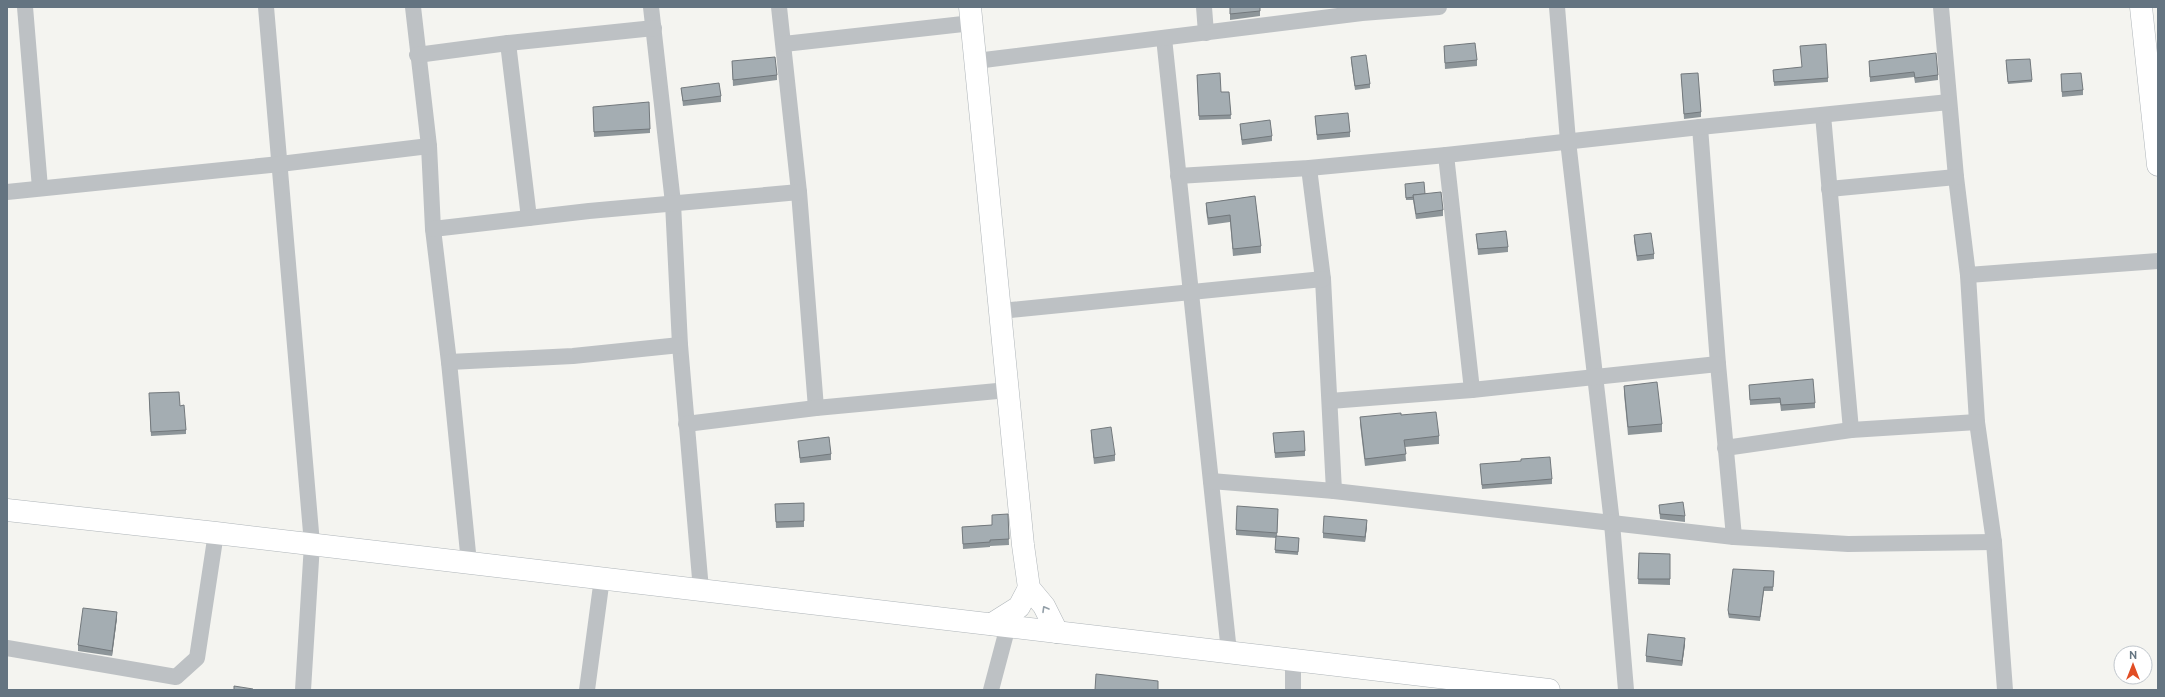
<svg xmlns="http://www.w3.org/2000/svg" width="2165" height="697" viewBox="0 0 2165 697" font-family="Ubuntu,sans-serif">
<rect width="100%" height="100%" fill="#f4f4f0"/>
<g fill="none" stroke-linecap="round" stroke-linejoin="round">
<defs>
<g id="secondary">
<path d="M970,7L1023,545L1029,588L1044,606L1057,632"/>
<path d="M2141,7L2158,165"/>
<path d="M7,510L216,533L1549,690"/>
<path d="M992,624L1019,607L1029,588"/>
</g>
</defs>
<!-- secondary casing -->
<use href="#secondary" stroke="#afb5b9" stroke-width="23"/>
<!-- street -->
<g stroke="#bdc1c4" stroke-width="16">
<path d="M25,7L40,188"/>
<path d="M266,7L312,544L303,690"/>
<path d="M413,7L429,146L433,229L449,362L469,563"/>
<path d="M651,7L673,203L680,345L701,590"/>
<path d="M779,7L799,192L816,408"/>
<path d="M1204,7L1206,33"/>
<path d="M1557,7L1568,141L1612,523L1626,690"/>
<path d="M1941,7L1956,177L1968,275L1977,422L1994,542L2005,690"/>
<path d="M1164,38L1229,652"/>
<path d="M508,43L529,218"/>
<path d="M784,44L972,23"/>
<path d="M417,55L508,43L654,28"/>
<path d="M976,61L1362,13L1439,7"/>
<path d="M1823,115L1851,430"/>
<path d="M1700,127L1718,364L1734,537"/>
<path d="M1446,155L1472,390"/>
<path d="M1309,168L1323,279L1334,491"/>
<path d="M1178,176L1309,168L1446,155L1700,127L1949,102"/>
<path d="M1829,189L1956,177"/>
<path d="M7,192L280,164L429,146"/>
<path d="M433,229L589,211L799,192"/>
<path d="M1968,275L2158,261"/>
<path d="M1001,311L1323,279"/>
<path d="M449,362L573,356L680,345"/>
<path d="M1330,401L1472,390L1718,364"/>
<path d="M686,424L816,408L1008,390"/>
<path d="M1725,448L1851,430L1977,422"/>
<path d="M1211,481L1334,491L1734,537L1848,544L1994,542"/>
<path d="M7,648L176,677L197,658L216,533"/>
<path d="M587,690L602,578"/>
<path d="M991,690L1008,626"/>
<path d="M1293,690V660"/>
</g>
<!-- secondary -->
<use href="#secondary" stroke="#fff" stroke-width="22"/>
</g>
<!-- wall -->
<g fill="#8d9599">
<path d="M1230,7H1260V16L1230,20Z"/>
<path d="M1444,46L1477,60V66L1445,69Z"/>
<path d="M1351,57L1370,84V88L1355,90L1351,61Z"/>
<path d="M732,61L777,75V80L733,86Z"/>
<path d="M1869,61L1938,75V80L1915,83L1914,77L1870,82Z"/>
<path d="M2006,63L2032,80V82L2008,84Z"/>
<path d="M1773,70L1828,78V82L1774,86Z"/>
<path d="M1681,74L1701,112V117L1684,119Z"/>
<path d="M2061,74L2083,90V95L2062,97Z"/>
<path d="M1197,75L1221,92H1229L1231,119L1199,120Z"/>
<path d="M681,88L721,96V102L683,106Z"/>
<path d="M593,111L650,129V133L594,137Z"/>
<path d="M1315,116L1350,132V137L1317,140Z"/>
<path d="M1240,124L1272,136V141L1242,145L1240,129Z"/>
<path d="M1405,187L1425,194L1443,210V216L1416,219L1413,200H1406Z"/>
<path d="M1255,196L1261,246V253L1233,256L1230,222L1208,225L1206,210V203Z"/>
<path d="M1476,234L1508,247V252L1478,255Z"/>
<path d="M1634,235L1654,254V259L1637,261L1634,241Z"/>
<path d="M1749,385L1815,403V408L1781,411L1780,403L1750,405Z"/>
<path d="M1624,386L1662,424V432L1628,435L1624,394Z"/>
<path d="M149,398L180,406L186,430V434L151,436Z"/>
<path d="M1401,415L1439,436V444L1405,447L1406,461L1365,466L1360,424V417Z"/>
<path d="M1091,430L1115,455V461L1094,464L1091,436Z"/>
<path d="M1273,433L1305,451V456L1275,458Z"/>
<path d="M798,441L831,454V460L800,463Z"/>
<path d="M1480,464L1552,479V484L1482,489Z"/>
<path d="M804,503V527L776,528L775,504Z"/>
<path d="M1659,505L1685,516V522L1660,519Z"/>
<path d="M1008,514L1009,545L990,546V547L963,549L962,527L992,525Z"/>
<path d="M1278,514L1277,537L1299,538L1298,555L1275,553L1276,538L1236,535V530Z"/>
<path d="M1367,526L1365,542L1323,538V533Z"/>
<path d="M1639,553L1670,554V585L1638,584Z"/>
<path d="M1774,571L1773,591H1764L1760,621L1729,618L1728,614V610Z"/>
<path d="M117,618L112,656L78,651V645Z"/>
<path d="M1685,644L1682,666L1646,662V656Z"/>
</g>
<!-- shaded-wall -->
<g fill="#73797d">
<path d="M1367,520V526L1365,542V537Z"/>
<path d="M117,612V618L112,656V651Z"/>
<path d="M1685,638V644L1682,666V661Z"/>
</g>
<!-- building -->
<g fill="#a4adb2" stroke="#73797d">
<path d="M1230,7H1260V11L1230,14Z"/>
<path d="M1475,43L1477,60L1445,63L1444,46Z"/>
<path d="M1826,44L1828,78L1774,82L1773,70L1802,67L1800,46Z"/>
<path d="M1936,53L1938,75L1915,78L1914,72L1870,77L1869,61Z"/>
<path d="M1366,55L1370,84L1355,86L1351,57Z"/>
<path d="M775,57L777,75L733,80L732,61Z"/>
<path d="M2030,59L2032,80L2008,82L2006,60Z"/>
<path d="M1220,73L1221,92H1229L1231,115L1199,116L1197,75Z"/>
<path d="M1698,73L1701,112L1684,114L1681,74Z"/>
<path d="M2081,73L2083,90L2062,92L2061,74Z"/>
<path d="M719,83L721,96L683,101L681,88Z"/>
<path d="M649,102L650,129L594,132L593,107Z"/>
<path d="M1348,113L1350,132L1317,135L1315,116Z"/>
<path d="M1270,120L1272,136L1242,140L1240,124Z"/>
<path d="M1424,182L1425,194L1413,195L1414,197L1406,198L1405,184Z"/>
<path d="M1441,192L1443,210L1416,214L1413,195Z"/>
<path d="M1255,196L1261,246L1233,249L1230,215L1208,218L1206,203Z"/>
<path d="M1506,231L1508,247L1478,249L1476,234Z"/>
<path d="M1651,233L1654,254L1637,256L1634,235Z"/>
<path d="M1813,379L1815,403L1781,405L1780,398L1750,400L1749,385Z"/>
<path d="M1657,382L1662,424L1628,427L1624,386Z"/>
<path d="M179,392L180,406L184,405L186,430L151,432L149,393Z"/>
<path d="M1436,412L1439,436L1404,440L1406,454L1365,459L1360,417L1401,413V415Z"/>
<path d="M1111,427L1115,455L1094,458L1091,430Z"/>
<path d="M1304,431L1305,451L1275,453L1273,433Z"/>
<path d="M829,437L831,454L800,458L798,441Z"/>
<path d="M1550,457L1552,479L1482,485L1480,464L1521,461V459Z"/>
<path d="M1683,502L1685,516L1660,514L1659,505Z"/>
<path d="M804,503V521L776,522L775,504Z"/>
<path d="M1237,506L1278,509L1277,533L1236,530Z"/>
<path d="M1008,514L1009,539L990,540V542L963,544L962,527L992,525V515Z"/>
<path d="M1324,516L1367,520L1365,537L1323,533Z"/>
<path d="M1276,536L1299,538L1298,552L1275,550Z"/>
<path d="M1639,553L1670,554V579H1638Z"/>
<path d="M1733,569L1774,571L1773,587H1764L1760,617L1729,614L1728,610Z"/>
<path d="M83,608L117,612L112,651L78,645Z"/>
<path d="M1648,634L1685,638L1682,661L1646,656Z"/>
<path d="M1096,674L1158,681V690H1095Z"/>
<path d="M234,686L253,689L252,690H234Z"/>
</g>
<!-- one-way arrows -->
<defs><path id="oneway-chevron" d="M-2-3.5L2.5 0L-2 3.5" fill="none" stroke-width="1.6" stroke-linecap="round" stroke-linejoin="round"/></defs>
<use stroke="#929ea7" href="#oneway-chevron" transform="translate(1045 609) rotate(-120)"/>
<!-- border -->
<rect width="2165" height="697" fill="none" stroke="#647481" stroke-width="16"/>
<!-- north arrow -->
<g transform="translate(2133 665)"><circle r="19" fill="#ffffff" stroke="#c1c7cd"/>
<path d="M0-3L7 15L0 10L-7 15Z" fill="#e14d24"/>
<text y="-6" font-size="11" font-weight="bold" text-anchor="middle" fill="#647481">N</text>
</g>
</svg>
